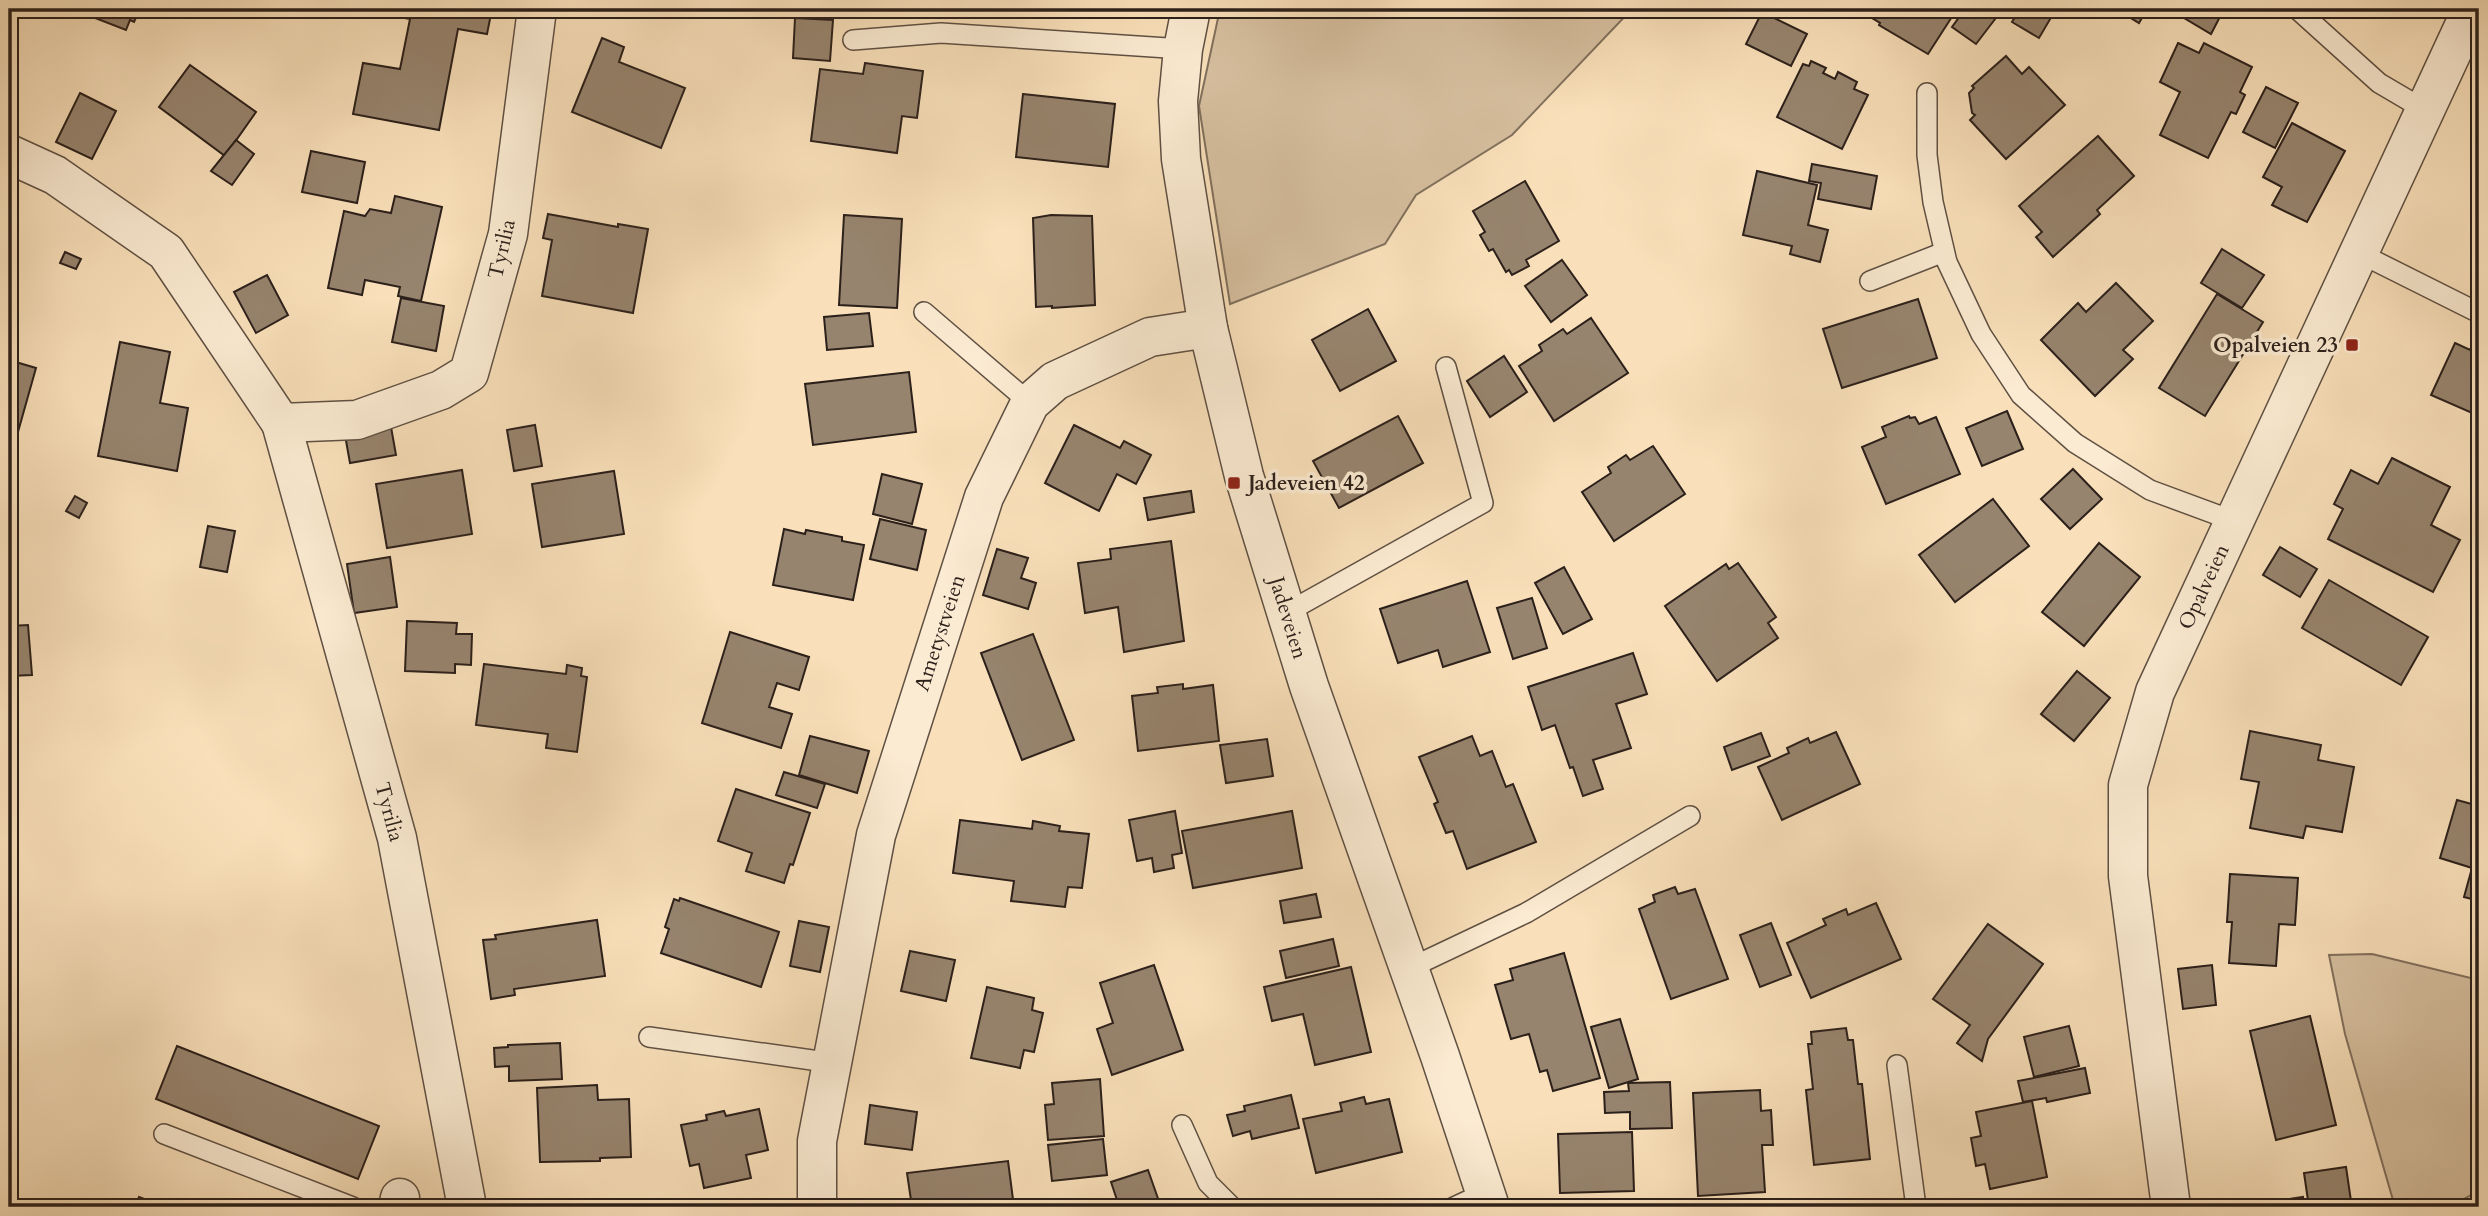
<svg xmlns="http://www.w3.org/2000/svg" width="2488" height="1216" viewBox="0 0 2488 1216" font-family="Cardo,serif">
<rect width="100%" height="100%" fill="#f9e0ba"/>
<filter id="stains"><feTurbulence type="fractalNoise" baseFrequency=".00286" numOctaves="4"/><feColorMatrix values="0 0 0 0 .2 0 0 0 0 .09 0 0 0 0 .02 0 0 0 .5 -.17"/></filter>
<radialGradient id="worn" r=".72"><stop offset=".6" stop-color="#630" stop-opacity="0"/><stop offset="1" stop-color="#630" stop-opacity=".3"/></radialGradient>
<!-- green -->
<g fill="#d6bf9f" stroke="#81705d" stroke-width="2">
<path d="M1220,9H1632L1512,135L1416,195L1385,244L1230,304L1199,106Z"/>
<path d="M2372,954L2479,980V1191L2449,1207H2395L2345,1034L2329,955Z"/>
</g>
<!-- building -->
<g fill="#97846e" stroke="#2c201b" stroke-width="2">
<path d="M72,9H140L134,22L130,20L126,30Z"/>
<path d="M373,9H492L487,34L458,29L439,130L353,114L363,63L400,69L410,19L373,12Z"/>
<path d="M1857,9H1957L1928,54L1879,25L1880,23Z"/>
<path d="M1965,9L2002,10L1976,44L1952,27Z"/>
<path d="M2020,9H2056L2039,38L2012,22Z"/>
<path d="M2116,9H2147L2139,23Z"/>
<path d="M2169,9H2224L2211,34Z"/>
<path d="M1762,12L1807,34L1791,66L1746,44Z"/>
<path d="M795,18L833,20L830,61L793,58Z"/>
<path d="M602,38L624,47L619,62L685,88L661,148L572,112Z"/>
<path d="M2178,43L2199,53L2204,43L2252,67L2240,92L2245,95L2236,114L2231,112L2208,158L2160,135L2180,92L2160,82Z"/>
<path d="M2006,56L2022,74L2029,67L2065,105L2006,159L1970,120L1975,115L1972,113L1969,93L1974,88L1972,86Z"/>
<path d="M1811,61L1826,68L1823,73L1835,79L1838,72L1857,82L1854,89L1868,95L1842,149L1777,117L1803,64L1809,66Z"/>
<path d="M865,63L923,71L917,118L902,116L897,153L811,141L820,69L863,74Z"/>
<path d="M190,65L256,112L225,156L159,107Z"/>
<path d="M2266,87L2298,103L2275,148L2243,132Z"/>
<path d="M80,93L116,111L92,159L56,142Z"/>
<path d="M1023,94L1115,104L1108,167L1016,157Z"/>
<path d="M2292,123L2345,151L2307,222L2272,205L2282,187L2263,177Z"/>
<path d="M2098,136L2134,176L2097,210L2100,214L2053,257L2036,237L2042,232L2019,206Z"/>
<path d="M236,140L254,154L232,185L211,171Z"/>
<path d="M311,151L365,162L357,203L302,192Z"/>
<path d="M1812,164L1877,176L1871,209L1818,199L1821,183L1809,181Z"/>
<path d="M1757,171L1817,185L1808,225L1828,230L1820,262L1790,254L1792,246L1743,235Z"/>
<path d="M1525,181L1559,241L1526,260L1529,266L1512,275L1509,270L1506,272L1493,249L1489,251L1480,235L1485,232L1473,211Z"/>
<path d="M395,196L442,207L421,301L398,296L400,287L365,280L362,295L328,288L344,211L365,216L370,209L391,213Z"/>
<path d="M548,214L618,227V224L648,229L633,313L542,296L552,240L543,238Z"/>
<path d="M844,215L902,219L897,308L839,305Z"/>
<path d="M1051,215L1092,216L1095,305L1052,308V306L1036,307L1033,218Z"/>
<path d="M2222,249L2264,275L2242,308L2201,283Z"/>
<path d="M65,252L81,259L76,269L60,263Z"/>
<path d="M1562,260L1587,295L1551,322L1525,286Z"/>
<path d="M267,275L288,315L256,333L234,292Z"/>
<path d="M2116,283L2153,321L2123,350L2133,359L2095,396L2041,340L2078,303L2086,312Z"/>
<path d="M2217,294L2263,322L2205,416L2159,388Z"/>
<path d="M401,298L444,306L436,351L392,342Z"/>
<path d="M1918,299L1937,358L1842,388L1823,329Z"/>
<path d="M1368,309L1396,361L1340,391L1312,340Z"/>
<path d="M869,313L873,346L827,350L824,317Z"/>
<path d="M1591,318L1628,373L1554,421L1519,366L1542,351L1539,345L1563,329L1567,334Z"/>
<path d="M120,342L170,352L160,403L188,408L177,471L98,456Z"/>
<path d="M2455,343L2470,350L2473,343L2479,345V416L2431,395Z"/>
<path d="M1504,356L1527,392L1490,417L1467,381Z"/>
<path d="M9,360L36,368L14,446L9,445Z"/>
<path d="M909,372L916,432L813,445L805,384Z"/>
<path d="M2007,411L2023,449L1982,466L1966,428Z"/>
<path d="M1398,416L1423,463L1339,508L1313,461Z"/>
<path d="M1909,416L1910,418L1915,417L1919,424L1936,417L1960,474L1886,504L1862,447L1886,437L1882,427Z"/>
<path d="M535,425L542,466L514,471L507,430Z"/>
<path d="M1074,425L1120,448L1124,441L1151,455L1136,484L1117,474L1099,511L1045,483Z"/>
<path d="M391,427L396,455L350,463L345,435Z"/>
<path d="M1653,446L1685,494L1614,541L1582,492L1611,473L1608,467L1626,455L1630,460Z"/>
<path d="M2392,458L2450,487L2431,525L2460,540L2433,592L2328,539L2343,509L2334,504L2351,470L2378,484Z"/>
<path d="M2073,469L2102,499L2070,529L2041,499Z"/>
<path d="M462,470L472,534L387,548L376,484Z"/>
<path d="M614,471L624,534L542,547L532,484Z"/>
<path d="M882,474L922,484L912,524L873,514Z"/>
<path d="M1191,491L1194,512L1148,520L1144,498Z"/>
<path d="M75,496L87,503L79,518L66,511Z"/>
<path d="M1993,499L2029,546L1955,602L1919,555Z"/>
<path d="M880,519L926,530L917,570L870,559Z"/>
<path d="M208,526L235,531L227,572L200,567Z"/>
<path d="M784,529L805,534L806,530L842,537V541L864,545L853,600L773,585Z"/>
<path d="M1171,541L1184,641L1124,652L1118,607L1085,613L1078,563L1111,559L1110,549Z"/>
<path d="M2099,543L2140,577L2084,646L2042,612Z"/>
<path d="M2280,547L2317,569L2300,597L2263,575Z"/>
<path d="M997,549L1028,558L1021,578L1036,583L1028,609L983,595Z"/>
<path d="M390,557L397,607L354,613L347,564Z"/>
<path d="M1738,563L1776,617L1768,623L1778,638L1717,681L1665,606L1726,564L1729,569Z"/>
<path d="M1564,567L1592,619L1563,634L1535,583Z"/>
<path d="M2329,580L2428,637L2401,685L2302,628Z"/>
<path d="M1467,581L1490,652L1443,667L1438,650L1398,663L1380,609Z"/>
<path d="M1532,598L1547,648L1513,659L1497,608Z"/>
<path d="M407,621L457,623L456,634H472L471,665L455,664V673L405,671Z"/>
<path d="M28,625L32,675L9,676V626Z"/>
<path d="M730,632L809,657L799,690L777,683L769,707L792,714L781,748L702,723Z"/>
<path d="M1033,634L1074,740L1022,760L981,653Z"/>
<path d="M1633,653L1647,694L1616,704L1631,748L1593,760L1603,789L1583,796L1573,767L1570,768L1555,725L1542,730L1528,687Z"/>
<path d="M484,664L566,674L567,665L582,668L581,676L587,677L577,752L546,748L548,734L476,725Z"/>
<path d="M2077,671L2110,698L2074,741L2041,714Z"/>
<path d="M1183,684V689L1213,685L1219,741L1138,751L1132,696L1158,693L1157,687Z"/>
<path d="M2250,731L2321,745L2318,760L2354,767L2342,832L2306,826L2303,838L2250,828L2259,782L2241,779Z"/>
<path d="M1836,732L1860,784L1782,820L1758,767L1789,753L1787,748L1808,738L1810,743Z"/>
<path d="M1761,733L1770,756L1732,770L1724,747Z"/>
<path d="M810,736L869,751L857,793L799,775Z"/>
<path d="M1472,736L1480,756L1492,751L1506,787L1513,784L1536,842L1467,869L1453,831L1446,833L1434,804L1438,802L1419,757Z"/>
<path d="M1267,739L1273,776L1226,783L1220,745Z"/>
<path d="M9,741H13L9,798Z"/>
<path d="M784,772L825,784L817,808L776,795Z"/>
<path d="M736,789L810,813L793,865L790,864L784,883L746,871L752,853L718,841Z"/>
<path d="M2457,800L2479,806V901L2464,897L2472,868L2440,858Z"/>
<path d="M1175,811L1182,853L1172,855L1174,868L1154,872L1152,858L1137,861L1129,820Z"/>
<path d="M1292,811L1302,868L1193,888L1182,831Z"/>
<path d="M960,820L1032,829L1033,821L1060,826L1059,831L1089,834L1082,888L1068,887L1065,907L1011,901L1014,881L953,873Z"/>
<path d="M2230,874L2298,878L2295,925L2279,924L2276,966L2229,963L2232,922H2227Z"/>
<path d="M1675,887L1678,894L1695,889L1728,979L1671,999L1639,909L1655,902L1653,895Z"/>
<path d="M1316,894L1321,917L1284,923L1280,901Z"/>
<path d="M680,898L779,932L761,987L661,953L669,929L665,927L674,899L679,901Z"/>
<path d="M1876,903L1901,959L1811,998L1787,943L1826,925L1823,919L1846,909L1848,915Z"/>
<path d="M597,920L605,976L514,989L515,995L491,999L483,940L496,939L495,935Z"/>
<path d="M799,921L829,927L820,972L790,966Z"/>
<path d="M1771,923L1791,975L1760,987L1740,935Z"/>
<path d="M1988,924L2043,964L1988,1039L1982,1061L1957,1043L1970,1025L1933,999Z"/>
<path d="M1333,939L1339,966L1286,978L1280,951Z"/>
<path d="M910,951L955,960L946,1001L901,991Z"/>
<path d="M1564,953L1600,1078L1553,1091L1547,1070L1540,1072L1529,1034L1511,1039L1495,985L1513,980L1510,969Z"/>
<path d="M1154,965L1183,1050L1112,1075L1097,1029L1113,1023L1100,983Z"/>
<path d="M2212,965L2216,1005L2183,1009L2178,969Z"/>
<path d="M1351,967L1371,1052L1315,1065L1303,1014L1272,1021L1264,987Z"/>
<path d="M987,987L1034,998L1032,1010L1043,1013L1034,1052L1024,1050L1020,1068L971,1058Z"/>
<path d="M2310,1016L2336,1125L2276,1140L2250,1031Z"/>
<path d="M1620,1019L1638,1079L1609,1088L1591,1027Z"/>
<path d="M2069,1026L2079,1066L2034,1077L2024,1037Z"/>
<path d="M1846,1028L1848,1040H1853L1858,1084H1862L1870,1159L1814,1165L1806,1090L1813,1089L1808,1044H1812L1811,1032Z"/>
<path d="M560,1043L562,1079L509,1081V1066L495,1067L494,1048L508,1047V1045Z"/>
<path d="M177,1046L379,1126L358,1179L156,1099Z"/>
<path d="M2085,1068L2090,1093L2047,1102L2046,1098L2023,1102L2018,1081Z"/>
<path d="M1100,1079L1104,1136L1048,1140L1045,1105L1054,1104L1052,1083Z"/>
<path d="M1670,1082L1672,1128L1630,1129V1112L1605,1113L1604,1092L1629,1091L1628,1083Z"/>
<path d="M597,1085L598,1100L629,1099L631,1157L600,1158V1161L540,1162L537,1088Z"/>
<path d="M1760,1090L1761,1111L1771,1110L1773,1145H1762L1765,1192L1698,1196L1693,1093Z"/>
<path d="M1291,1095L1299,1128L1252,1139L1250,1131L1233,1136L1227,1115L1245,1111L1244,1106Z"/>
<path d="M1364,1097L1366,1104L1389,1099L1402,1152L1316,1173L1303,1119L1342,1111L1340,1103Z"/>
<path d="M2032,1101L2047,1177L1990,1189L1985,1164L1976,1166L1971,1138L1981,1136L1976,1112Z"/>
<path d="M870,1105L917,1112L912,1150L865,1144Z"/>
<path d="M759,1109L768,1150L746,1155L751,1178L704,1188L699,1164L690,1166L681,1125L707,1120L706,1115L724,1111L726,1116Z"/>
<path d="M1632,1132L1634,1191L1560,1193L1558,1134Z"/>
<path d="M1103,1139L1107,1175L1052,1181L1048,1145Z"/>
<path d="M1008,1161L1014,1207H912L907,1173Z"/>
<path d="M2346,1167L2351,1201L2309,1207L2304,1173Z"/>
<path d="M1148,1170L1161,1207H1106L1118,1203L1111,1182Z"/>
<path d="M139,1197L165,1207H135Z"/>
<path d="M2303,1197L2304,1207H2234Z"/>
</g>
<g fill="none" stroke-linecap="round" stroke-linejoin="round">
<defs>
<g id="service">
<path d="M2297,9L2379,83L2425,110"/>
<path d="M853,40L941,33L1183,49"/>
<path d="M1927,93V155L1933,202L1947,262L1981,334L2021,395L2075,443L2150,490L2234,521"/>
<path d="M2359,253L2479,313"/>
<path d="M1870,281L1944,252"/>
<path d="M924,312L1030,403"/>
<path d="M1286,613L1483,503L1446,367"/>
<path d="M1410,968L1526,913L1690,816"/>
<path d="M649,1037L833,1063"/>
<path d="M1897,1065L1916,1207"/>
<path d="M1182,1125L1208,1183L1232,1207"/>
<path d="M164,1134L353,1207"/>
<path d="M1454,1207L1484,1193"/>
</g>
<g id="minor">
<path d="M1191,9L1183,49L1178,101L1181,159L1208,328L1244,476L1309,686L1440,1056L1490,1207"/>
<path d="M9,154L55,175L166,252L281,423L357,420L441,390L469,373L508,234L537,9"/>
<path d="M281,423L397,838L467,1207"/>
<path d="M398,1207L400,1198"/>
<path d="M817,1207V1141L876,835L984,497L1030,403L1055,381L1150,337L1208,328"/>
<path d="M2171,1207L2128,876V785L2155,692L2472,9"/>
</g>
</defs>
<!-- service casing -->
<use href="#service" stroke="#5f5043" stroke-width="22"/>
<!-- minor casing -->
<use href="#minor" stroke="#5f5043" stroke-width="41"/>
<!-- service -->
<use href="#service" stroke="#fbebd2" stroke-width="19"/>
<!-- minor -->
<use href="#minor" stroke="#fbebd2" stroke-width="38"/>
</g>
<!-- markers -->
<g fill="#8f2418" stroke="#fbebd2" stroke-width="2.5">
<rect x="2345" y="338" width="14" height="14" rx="3.5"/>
<rect x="1227" y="476" width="14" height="14" rx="3.5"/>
</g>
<g text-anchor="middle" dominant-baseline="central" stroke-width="7" stroke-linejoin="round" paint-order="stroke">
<!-- street labels -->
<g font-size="21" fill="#2c201b" stroke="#fbebd2">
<text transform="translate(502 249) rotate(-77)">Tyrilia</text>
<text transform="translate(2204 587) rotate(-65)">Opalveien</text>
<text transform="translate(1288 618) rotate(73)">Jadeveien</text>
<text transform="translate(940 633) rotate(-72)">Ametystveien</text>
<text transform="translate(389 812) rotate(75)">Tyrilia</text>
</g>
<!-- poi labels -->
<g font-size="21" font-weight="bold" fill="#2c201b" stroke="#fbebd2" text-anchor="end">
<text x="2338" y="345">Opalveien 23</text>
<text x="1248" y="483" text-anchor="start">Jadeveien 42</text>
</g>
</g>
<!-- margin -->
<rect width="2488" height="1216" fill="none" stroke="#f9e0ba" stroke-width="35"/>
<rect x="10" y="10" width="2467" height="1195" fill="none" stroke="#2c201b" stroke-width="3.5"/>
<rect x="18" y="18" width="2453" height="1181" fill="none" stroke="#2c201b" stroke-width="2"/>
<rect width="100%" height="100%" filter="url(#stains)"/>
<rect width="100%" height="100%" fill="url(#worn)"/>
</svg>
